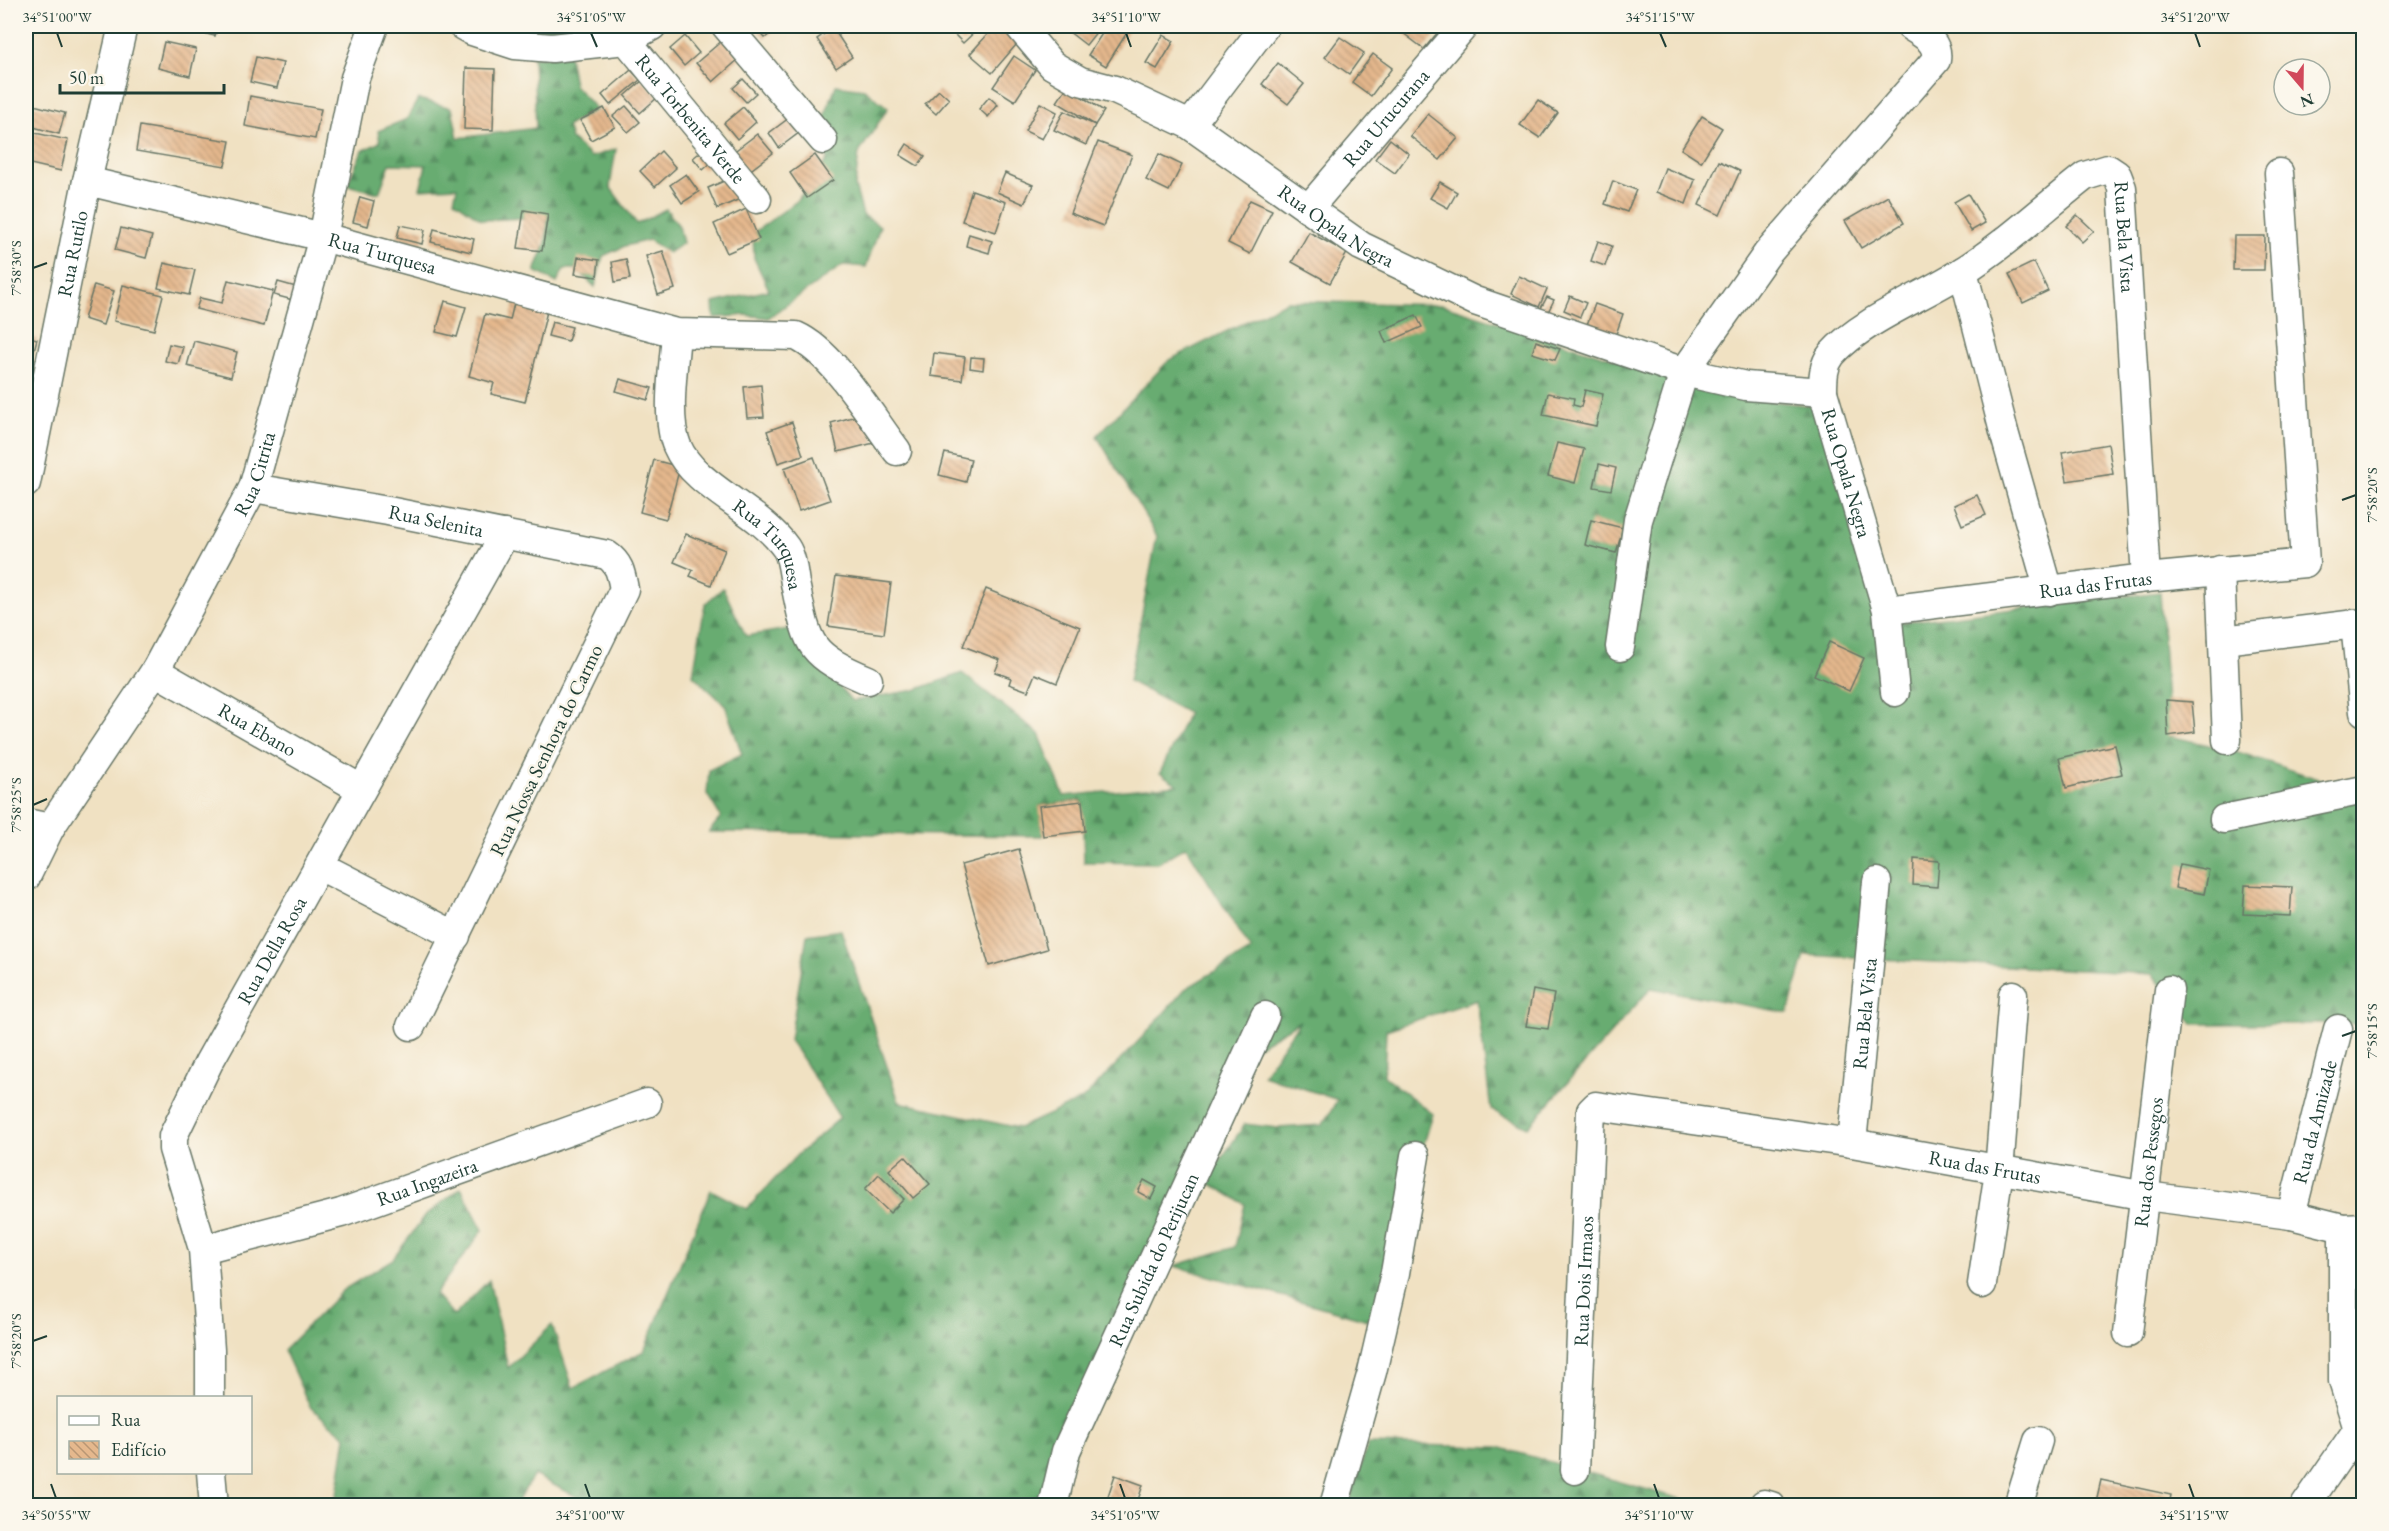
<svg xmlns="http://www.w3.org/2000/svg" width="2389" height="1531" viewBox="0 0 2389 1531" font-family="'EB Garamond',serif">
<defs>
<pattern id="forest-firs" width="22" height="20" patternUnits="userSpaceOnUse" patternTransform="scale(1.5)"><rect width="22" height="20" fill="#67ac71"/><path d="M5 1l3.5 6h-7zM16 11l3.5 6h-7z" fill="#548d5e"/></pattern>
<pattern id="building-back-hatch" width="6" height="6" patternUnits="userSpaceOnUse" patternTransform="scale(1.5)"><rect width="6" height="6" fill="#e5b88d"/><path d="M-1 5l2 2M0 0l6 6M5-1l2 2" fill="none" stroke="#b99774"/></pattern>
</defs>
<rect width="100%" height="100%" fill="#fbf7ec"/>
<filter id="ink" filterUnits="userSpaceOnUse"><feTurbulence type="fractalNoise" baseFrequency=".0167" numOctaves="2"/><feDisplacementMap in="SourceGraphic" scale="12" xChannelSelector="R" yChannelSelector="G"/><feConvolveMatrix kernelMatrix="1 2 1 2 8 2 1 2 1" color-interpolation-filters="sRGB"/></filter>
<filter id="wash" filterUnits="userSpaceOnUse"><feTurbulence type="fractalNoise" baseFrequency=".008" numOctaves="4" result="noise"/><feDisplacementMap in="SourceGraphic" scale="24" xChannelSelector="R" yChannelSelector="G"/><feGaussianBlur stdDeviation="1.35" result="paint"/><feColorMatrix in="noise" values="0 0 0 0 0 0 0 0 0 0 0 0 0 0 0 0 0 1.4 0 .05"/><feComposite in="paint" operator="in"/></filter>
<g filter="url(#wash)">
<rect width="100%" height="100%" fill="#f0e1c2"/>
<!-- forest -->
<g fill="url(#forest-firs)" stroke="#437452" stroke-width="1.5">
<path d="M515,26H613L526,31Z"/>
<path d="M569,56L574,85L596,109L567,126L571,139L591,157L616,149L610,187L637,224L666,209L679,226L683,243L668,253L649,240L625,246L603,256L595,287L577,269H564L557,283L535,271L546,243L548,217L482,220L454,200L457,187L420,189L426,165L390,164L379,193L347,185L362,151L380,142L378,131L407,119L418,99L452,108L458,138L536,128L533,57Z"/>
<path d="M836,85L864,89L888,108L859,153L855,186L863,215L880,226L866,267L843,265L768,318L746,315L714,318L713,303L769,290L754,258L753,233L797,201L827,160L824,118Z"/>
<path d="M1287,301L1443,305L1735,397L1813,406L1902,622L2160,592L2169,736L2235,751L2363,794V1024H2193L2152,974L1805,955L1788,1013L1651,988L1528,1127L1491,1110L1477,1000L1386,1030L1384,1076L1433,1114L1409,1193L1395,1273L1368,1320L1174,1266L1235,1247L1245,1204L1206,1181L1245,1124L1278,1128L1322,1125L1338,1100L1263,1075L1300,1021L1231,1062L1053,1505H593L534,1475L515,1505H332L337,1494L346,1437L310,1407L284,1350L343,1290L393,1259L426,1215L461,1188L483,1230L435,1294L454,1316L489,1280L508,1368L552,1325L573,1388L644,1351L711,1190L747,1209L797,1155L840,1118L790,1040L807,935L841,930L899,1102L1019,1128L1083,1099L1149,1030L1185,989L1251,950L1186,846L1158,863L1084,862L1082,800L1040,806L1043,836L709,832L721,817L707,794L709,770L742,754L725,705L693,675L705,604L723,588L746,636L788,629L852,701L915,690L962,673L1039,734L1064,796L1178,785L1160,773L1188,713L1129,681L1157,536L1097,436L1169,360Z"/>
<path d="M1368,1444L1498,1447L1701,1505L1348,1506Z"/>
</g>
<g id="blocks">
<!-- building -->
<g fill="url(#building-back-hatch)">
<path d="M175,26H218L215,36Z"/>
<path d="M754,26H780L765,38Z"/>
<path d="M955,26H981L963,43L950,30Z"/>
<path d="M995,26H1008L1022,38L992,73L970,54Z"/>
<path d="M1066,26H1101L1086,45L1064,28Z"/>
<path d="M1107,26H1119L1128,31L1106,66L1088,55Z"/>
<path d="M1394,26H1443L1424,49Z"/>
<path d="M833,28L852,57L836,68L817,39Z"/>
<path d="M1163,35L1174,41L1157,69L1146,63Z"/>
<path d="M685,36L699,53L684,66L670,49Z"/>
<path d="M1340,37L1364,53L1349,74L1325,57Z"/>
<path d="M724,39L740,58L713,82L696,63Z"/>
<path d="M164,42L196,49L190,76L158,68Z"/>
<path d="M1373,54L1392,68L1371,96L1352,82Z"/>
<path d="M1014,56L1035,70L1015,101L993,87Z"/>
<path d="M256,57L283,63L277,88L250,82Z"/>
<path d="M1278,63L1304,84L1288,104L1262,84Z"/>
<path d="M466,68L495,69L493,130L464,129Z"/>
<path d="M631,70L640,80L610,105L602,95Z"/>
<path d="M743,79L756,93L746,102L733,88Z"/>
<path d="M643,80L658,97L640,113L625,96Z"/>
<path d="M1067,87L1104,111L1095,125L1057,102Z"/>
<path d="M939,90L949,99L936,114L925,104Z"/>
<path d="M250,96L321,109L315,139L245,126Z"/>
<path d="M989,97L998,105L988,117L979,109Z"/>
<path d="M1538,100L1558,113L1540,138L1520,125Z"/>
<path d="M26,103L65,113L59,134L26,125Z"/>
<path d="M1040,103L1057,112L1042,139L1025,131Z"/>
<path d="M626,106L640,122L628,132L613,116Z"/>
<path d="M743,107L756,122L737,139L724,123Z"/>
<path d="M604,108L615,127L591,140L580,120Z"/>
<path d="M1064,111L1095,125L1086,145L1054,130Z"/>
<path d="M1428,114L1458,138L1440,160L1410,136Z"/>
<path d="M1702,116L1722,128L1701,162L1681,149Z"/>
<path d="M789,118L800,132L779,148L769,133Z"/>
<path d="M140,126L230,141L225,166L136,151Z"/>
<path d="M26,131L68,140L61,171L26,163Z"/>
<path d="M757,134L773,153L748,172L732,153Z"/>
<path d="M1390,139L1409,154L1395,173L1375,159Z"/>
<path d="M1098,142L1132,155L1103,226L1070,213Z"/>
<path d="M907,144L925,156L918,166L900,155Z"/>
<path d="M703,150L712,162L703,170L693,158Z"/>
<path d="M661,151L676,168L655,187L640,171Z"/>
<path d="M1159,154L1182,165L1169,191L1146,180Z"/>
<path d="M815,155L833,180L807,198L790,173Z"/>
<path d="M1719,161L1740,171L1720,215L1699,205Z"/>
<path d="M1665,168L1695,180L1686,204L1656,192Z"/>
<path d="M1005,173L1033,185L1024,204L997,192Z"/>
<path d="M686,174L699,192L682,203L670,185Z"/>
<path d="M731,178L740,199L717,209L708,188Z"/>
<path d="M1613,181L1636,190L1627,212L1605,204Z"/>
<path d="M1440,182L1457,192L1448,208L1430,198Z"/>
<path d="M972,190L1006,202L996,232L962,221Z"/>
<path d="M1968,194L1985,223L1971,231L1954,202Z"/>
<path d="M1888,196L1904,223L1861,248L1845,221Z"/>
<path d="M360,197L374,201L368,226L353,222Z"/>
<path d="M1250,200L1272,210L1250,254L1228,243Z"/>
<path d="M746,209L759,239L727,253L714,224Z"/>
<path d="M524,210L548,214L542,251L518,248Z"/>
<path d="M2077,215L2094,231L2082,242L2066,226Z"/>
<path d="M400,225L425,230L422,244L397,238Z"/>
<path d="M121,228L152,236L146,258L115,250Z"/>
<path d="M434,229L474,239L471,252L431,242Z"/>
<path d="M1309,232L1347,253L1330,283L1292,262Z"/>
<path d="M969,234L992,241L989,253L966,246Z"/>
<path d="M2234,236H2265L2264,270H2233Z"/>
<path d="M1598,241L1612,246L1605,266L1591,261Z"/>
<path d="M26,249L34,251L26,278Z"/>
<path d="M663,251L675,289L658,295L646,256Z"/>
<path d="M578,257L599,260L597,277L575,274Z"/>
<path d="M626,259L630,279L615,282L612,262Z"/>
<path d="M2034,262L2048,291L2023,303L2009,274Z"/>
<path d="M164,263L195,270L189,295L158,288Z"/>
<path d="M1519,276L1547,289L1539,307L1511,294Z"/>
<path d="M228,280L273,291L264,326L196,309L200,298L222,303Z"/>
<path d="M278,282L296,287L293,300L274,295Z"/>
<path d="M94,285L114,291L103,325L84,319Z"/>
<path d="M123,285L163,295L154,330L114,321Z"/>
<path d="M1570,296L1586,303L1580,317L1564,310Z"/>
<path d="M1547,297L1554,300L1547,314L1540,310Z"/>
<path d="M515,299L548,307L525,402L491,394L494,383L469,376L485,314L510,320Z"/>
<path d="M445,301L466,307L457,337L436,332Z"/>
<path d="M1595,304L1623,314L1615,337L1586,327Z"/>
<path d="M1416,315L1422,327L1386,343L1381,331Z"/>
<path d="M552,322L572,327L568,341L548,336Z"/>
<path d="M26,336L37,339L33,354L26,352Z"/>
<path d="M194,341L237,352L231,377L187,366Z"/>
<path d="M1536,341L1560,349L1555,360L1532,353Z"/>
<path d="M169,344L183,347L178,364L165,361Z"/>
<path d="M934,353L965,357L962,380L931,376Z"/>
<path d="M971,357L984,358L983,370L970,368Z"/>
<path d="M620,379L652,388L648,400L616,391Z"/>
<path d="M761,385L764,417L747,418L744,387Z"/>
<path d="M1585,390L1603,394L1596,426L1543,415L1548,393L1574,398L1573,405L1581,407Z"/>
<path d="M867,413L874,443L838,452L831,423Z"/>
<path d="M792,422L803,455L778,463L767,431Z"/>
<path d="M1557,443L1584,449L1575,483L1548,476Z"/>
<path d="M2108,444L2113,474L2067,481L2062,452Z"/>
<path d="M945,453L971,459L966,482L939,475Z"/>
<path d="M814,457L830,500L799,511L784,468Z"/>
<path d="M654,460L680,467L666,519L640,512Z"/>
<path d="M1599,464L1616,468L1611,490L1594,487Z"/>
<path d="M1977,495L1986,515L1962,525L1954,505Z"/>
<path d="M1591,520L1623,528L1616,553L1585,545Z"/>
<path d="M686,534L725,550L711,585L690,576L693,570L674,562Z"/>
<path d="M836,576L891,583L884,634L828,626Z"/>
<path d="M986,589L1080,627L1057,683L1035,674L1028,691L1009,684L1011,678L995,672L1000,660L963,646Z"/>
<path d="M1829,642L1864,658L1849,691L1814,675Z"/>
<path d="M2166,700L2192,702L2195,732L2168,736Z"/>
<path d="M2115,745L2122,774L2066,788L2059,758Z"/>
<path d="M1082,801L1085,831L1043,836L1039,806Z"/>
<path d="M1019,849L1047,949L989,966L961,865Z"/>
<path d="M1914,859L1939,861L1937,887L1913,885Z"/>
<path d="M2180,864L2209,870L2204,894L2175,888Z"/>
<path d="M2245,885L2292,887L2290,916L2243,914Z"/>
<path d="M1533,990L1554,994L1548,1029L1526,1026Z"/>
<path d="M905,1156L930,1184L913,1198L889,1170Z"/>
<path d="M879,1174L904,1199L890,1213L865,1189Z"/>
<path d="M1144,1180L1157,1187L1151,1199L1138,1192Z"/>
<path d="M1115,1475L1143,1485L1136,1506H1125L1107,1499Z"/>
<path d="M2101,1480L2171,1495L2169,1506H2095Z"/>
</g>
</g>
</g>
<g filter="url(#ink)">
<use href="#blocks" fill-opacity="0" stroke="#687666" stroke-width="1.5"/>
<g fill="none" stroke-linecap="round" stroke-linejoin="round">
<defs>
<g id="minor">
<path d="M463,26L472,31L515,45L552,48L626,40L652,26"/>
<path d="M726,26L823,140"/>
<path id="s1" d="M1019,26L1052,65L1080,81L1115,90L1190,125L1361,246L1475,301L1684,372L1746,386L1823,392L1887,610L1895,692"/>
<path id="s2" d="M626,40L757,199"/>
<path d="M1190,125L1265,26"/>
<path id="s3" d="M87,181L323,237L676,333L796,336C834,353 871,417 897,451"/>
<path id="s4" d="M1308,209L1464,26"/>
<path d="M1963,271L2004,432L2049,591"/>
<path id="s5" d="M676,333C674,365 665,418 677,446C694,487 759,509 786,548C792,557 793,572 795,583C808,646 807,654 868,680"/>
<path id="s6" d="M1823,392C1823,378 1823,365 1832,354C1862,320 1925,296 1963,271C2006,244 2045,207 2085,176L2108,169L2117,175L2122,188L2146,578"/>
<path id="s7" d="M26,483L87,181L123,26"/>
<path id="s8" d="M253,488L388,511L607,555C620,564 621,574 624,589L411,1026"/>
<path d="M2220,570L2227,740"/>
<path id="s9" d="M1887,610L2146,578L2305,563L2279,173"/>
<path d="M2355,624L2364,712"/>
<path d="M2223,640L2364,623"/>
<path d="M1620,647L1638,520L1684,372L1767,254L1936,60C1939,41 1923,35 1910,26"/>
<path id="s10" d="M155,671L361,789"/>
<path d="M2224,819L2364,790"/>
<path d="M26,823L50,828"/>
<path d="M320,866L456,936"/>
<path id="s11" d="M26,877L50,828L155,671L253,488L323,237L355,78L374,26"/>
<path id="s12" d="M1852,1143L1877,882"/>
<path id="s13" d="M2291,1215L2338,1029"/>
<path d="M2343,1228V1381L2358,1429"/>
<path id="s14" d="M203,1249L341,1213L647,1103"/>
<path d="M1982,1284L1999,1171L2013,995"/>
<path id="s15" d="M2128,1333L2169,990"/>
<path id="s16" d="M210,1398V1350L203,1249L173,1149V1136L209,1062L505,534"/>
<path id="s17" d="M1575,1470L1591,1111L1596,1106L1852,1143L2146,1196L2291,1215L2343,1228L2364,1227"/>
<path d="M211,1472L214,1506"/>
<path d="M1764,1504L1771,1506"/>
<path id="s18" d="M1053,1506L1066,1451L1265,1016"/>
<path d="M1334,1506L1372,1372L1395,1273L1415,1156"/>
<path d="M2018,1506L2038,1441"/>
<path d="M2305,1506L2358,1429L2364,1412"/>
</g>
</defs>
<!-- minor casing -->
<use href="#minor" stroke="#687666" stroke-width="31"/>
<!-- minor -->
<use href="#minor" stroke="#fff" stroke-width="28"/>
</g>
</g>
<!-- ticks -->
<path fill="none" stroke="#1f3d34" stroke-width="2" d="M57,33L62,47M591,33L597,47M1126,33L1131,47M1660,33L1666,47M2195,33L2200,47M33,268L47,263M2342,500L2356,495M33,805L47,799M2342,1036L2356,1031M33,1341L47,1336M51,1484L56,1498M585,1484L590,1498M1120,1484L1125,1498M1654,1484L1659,1498M2189,1484L2194,1498"/>
<g text-anchor="middle" dominant-baseline="central" stroke-width="5" stroke-linejoin="round" paint-order="stroke">
<!-- street labels -->
<g font-size="20" fill="#1f3d34" stroke="#fbf7ec">
<text stroke="none"><textPath href="#s4" startOffset="120">Rua Urucurana</textPath></text>
<text stroke="none"><textPath href="#s2" startOffset="102">Rua Torbenita Verde</textPath></text>
<text stroke="none"><textPath href="#s1" startOffset="380">Rua Opala Negra</textPath></text>
<text stroke="none"><textPath href="#s6" startOffset="448">Rua Bela Vista</textPath></text>
<text stroke="none"><textPath href="#s3" startOffset="304">Rua Turquesa</textPath></text>
<text stroke="none"><textPath href="#s7" startOffset="234">Rua Rutilo</textPath></text>
<text stroke="none"><textPath href="#s11" startOffset="465">Rua Citrita</textPath></text>
<text stroke="none"><textPath href="#s1" startOffset="984">Rua Opala Negra</textPath></text>
<text stroke="none"><textPath href="#s8" startOffset="186">Rua Selenita</textPath></text>
<text stroke="none"><textPath href="#s5" startOffset="252">Rua Turquesa</textPath></text>
<text stroke="none"><textPath href="#s9" startOffset="210">Rua das Frutas</textPath></text>
<text stroke="none"><textPath href="#s10" startOffset="118">Rua Ebano</textPath></text>
<text transform="translate(546 750) rotate(-64)">Rua Nossa Senhora do Carmo</text>
<text stroke="none"><textPath href="#s16" startOffset="477">Rua Della Rosa</textPath></text>
<text stroke="none"><textPath href="#s12" startOffset="130">Rua Bela Vista</textPath></text>
<text stroke="none"><textPath href="#s13" startOffset="96">Rua da Amizade</textPath></text>
<text stroke="none"><textPath href="#s15" startOffset="172">Rua dos Pessegos</textPath></text>
<text stroke="none"><textPath href="#s17" startOffset="760">Rua das Frutas</textPath></text>
<text stroke="none"><textPath href="#s14" startOffset="234">Rua Ingazeira</textPath></text>
<text stroke="none"><textPath href="#s18" startOffset="267">Rua Subida do Perijucan</textPath></text>
<text stroke="none"><textPath href="#s17" startOffset="189">Rua Dois Irmaos</textPath></text>
</g>
</g>
<!-- margin -->
<rect width="2389" height="1531" fill="none" stroke="#fbf7ec" stroke-width="66"/>
<!-- legend -->
<rect x="57" y="1396" width="195" height="78" fill="#fbf7ec" stroke="#a3ada2" stroke-width="1.5"/>
<rect x="69" y="1416" width="30" height="9" fill="#ffffff" stroke="#a3ada2" stroke-width="1.5"/>
<text x="111" y="1426" font-size="18" fill="#1f3d34">Rua</text>
<rect x="69" y="1441" width="30" height="18" fill="url(#building-back-hatch)" stroke="#a3ada2" stroke-width="1.5"/>
<text x="111" y="1456" font-size="18" fill="#1f3d34">Edifício</text>
<!-- north arrow -->
<g transform="translate(2302 87) rotate(160)"><circle r="28" fill="#fbf7ec" stroke="#a3ada2" stroke-width="1.5"/>
<path d="M0-4.5L10 22L0 15L-10 22Z" fill="#d1495b"/>
<text y="-9" font-size="16" font-weight="bold" text-anchor="middle" fill="#1f3d34">N</text>
</g>
<!-- scale -->
<path d="M60 84v9h164v-9" fill="none" stroke="#1f3d34" stroke-width="3"/>
<text x="69" y="84" font-size="18" fill="#1f3d34" stroke="#fbf7ec" stroke-width="4.5" paint-order="stroke">50 m</text>
<rect x="33" y="33" width="2323" height="1465" fill="none" stroke="#1f3d34" stroke-width="2"/>
<g font-size="15" text-anchor="middle" fill="#1f3d34">
<text x="57" y="22">34°51'00"W</text>
<text x="591" y="22">34°51'05"W</text>
<text x="1126" y="22">34°51'10"W</text>
<text x="1660" y="22">34°51'15"W</text>
<text x="2195" y="22">34°51'20"W</text>
<text transform="translate(16 268) rotate(-90)" y="5">7°58'30"S</text>
<text transform="translate(2372 495) rotate(-90)" y="5">7°58'20"S</text>
<text transform="translate(16 805) rotate(-90)" y="5">7°58'25"S</text>
<text transform="translate(2372 1031) rotate(-90)" y="5">7°58'15"S</text>
<text transform="translate(16 1341) rotate(-90)" y="5">7°58'20"S</text>
<text x="56" y="1520">34°50'55"W</text>
<text x="590" y="1520">34°51'00"W</text>
<text x="1125" y="1520">34°51'05"W</text>
<text x="1659" y="1520">34°51'10"W</text>
<text x="2194" y="1520">34°51'15"W</text>
</g>
</svg>
